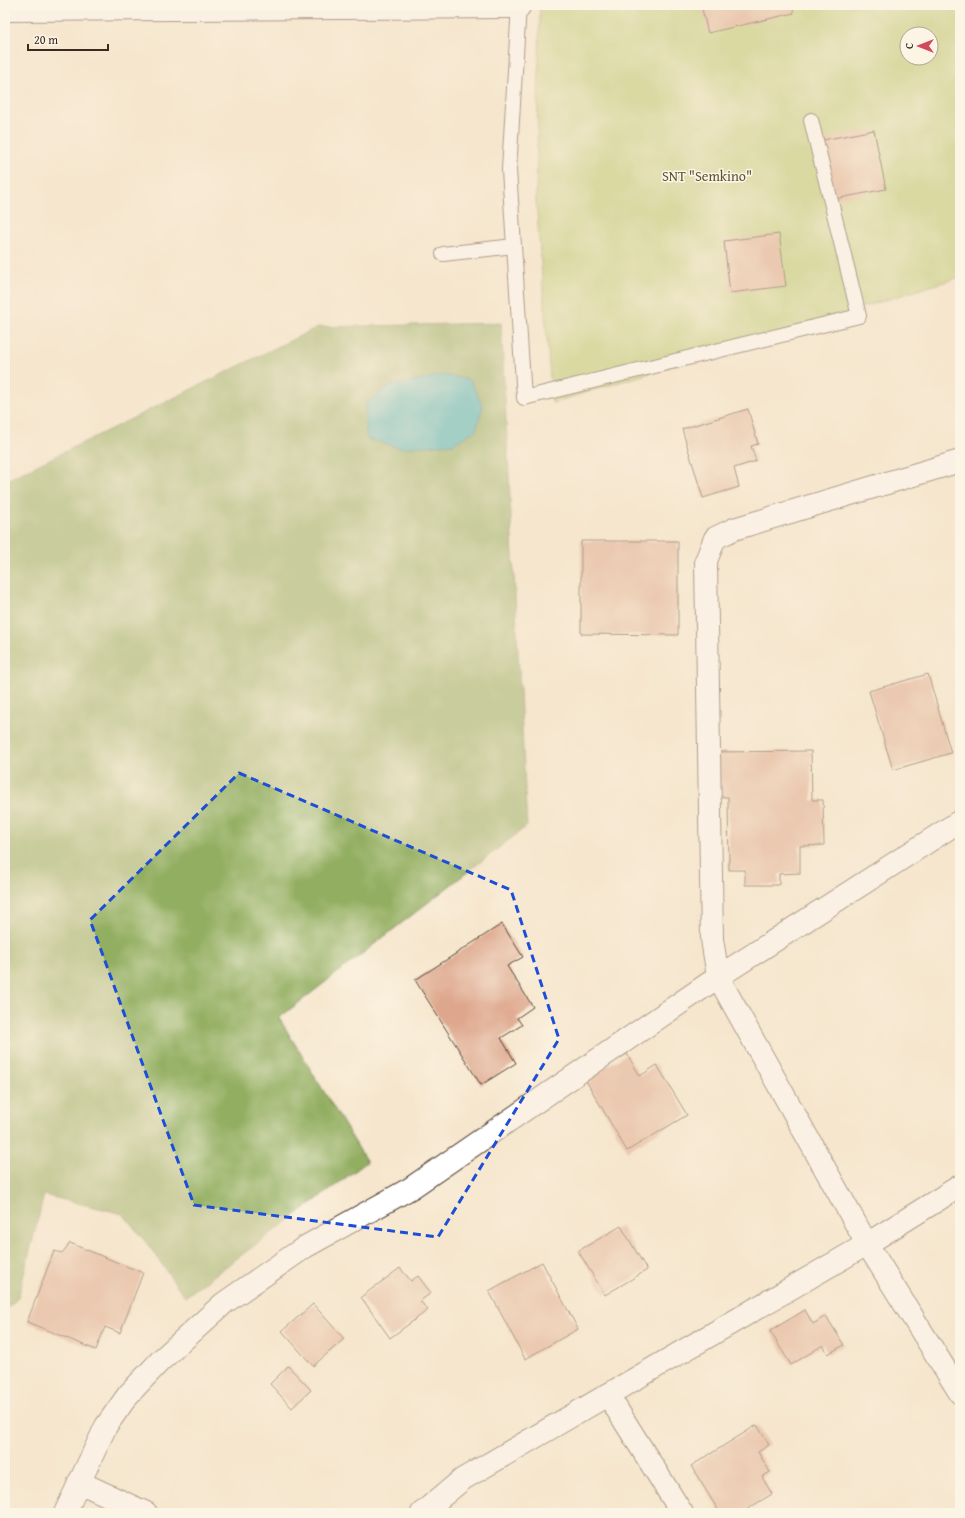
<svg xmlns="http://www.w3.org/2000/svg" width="965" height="1518" viewBox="0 0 965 1518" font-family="'Gentium Book Plus',serif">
<rect width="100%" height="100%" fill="#fcf5e5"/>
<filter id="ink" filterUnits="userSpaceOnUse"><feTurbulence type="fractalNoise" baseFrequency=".025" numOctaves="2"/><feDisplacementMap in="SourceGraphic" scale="8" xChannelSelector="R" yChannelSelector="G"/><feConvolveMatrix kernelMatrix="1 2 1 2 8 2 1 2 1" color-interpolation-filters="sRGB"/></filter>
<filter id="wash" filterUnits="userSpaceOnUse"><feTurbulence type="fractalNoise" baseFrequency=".012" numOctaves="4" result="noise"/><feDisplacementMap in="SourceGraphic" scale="16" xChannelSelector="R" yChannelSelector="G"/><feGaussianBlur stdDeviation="0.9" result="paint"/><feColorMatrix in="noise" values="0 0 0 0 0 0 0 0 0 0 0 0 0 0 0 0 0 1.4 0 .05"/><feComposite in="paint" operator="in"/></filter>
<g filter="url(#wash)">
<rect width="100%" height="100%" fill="#f6e6cd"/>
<!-- green -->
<path fill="#b8ca6e" stroke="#7a7a46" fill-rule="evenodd" d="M540,5H960V277L552,403L536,200ZM907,34H931V58H907Z"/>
<!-- forest -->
<path fill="#92ae61" stroke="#666c40" d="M501,323L527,826L279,1018L367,1162L185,1297L149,1246L123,1214L44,1195L18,1298L5,1310V481L318,327Z"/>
<!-- water -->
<path fill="#43b3bb" stroke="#3f6e6c" d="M444,375L470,380L483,406L476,430L453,444L400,448L367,439L365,421L366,403L391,385Z"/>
<g id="blocks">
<!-- building -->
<g fill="#dea78d">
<path d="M701,5H792L794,13L708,33Z"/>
<path d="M874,130L886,189L835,199L823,140Z"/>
<path d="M779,234L786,286L730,293L724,241Z"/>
<path d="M748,409L758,444L751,446L756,461L734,468L739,487L703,498L682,429Z"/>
<path d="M581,541H678V635L581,634Z"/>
<path d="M928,674L951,753L893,770L869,691Z"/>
<path d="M811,751L812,800H823L824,845L800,846V873L779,874V885H745V870H729L728,797H715V752Z"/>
<path d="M502,924L523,957L507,966L533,1007L517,1018L522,1025L501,1038L516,1063L481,1085L415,980Z"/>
<path d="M627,1054L640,1076L657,1065L687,1115L627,1151L585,1079Z"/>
<path d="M621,1226L647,1270L605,1295L578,1251Z"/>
<path d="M70,1243L143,1273L120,1333L105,1327L96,1350L27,1322L54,1251L62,1253Z"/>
<path d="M542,1262L578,1329L525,1359L489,1291Z"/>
<path d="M400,1268L411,1281L418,1276L431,1293L420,1301L428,1310L390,1338L361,1297Z"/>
<path d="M313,1304L344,1339L313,1366L282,1331Z"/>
<path d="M805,1310L813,1324L826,1316L844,1345L828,1354L823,1345L791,1365L770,1331Z"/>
<path d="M288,1366L311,1390L292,1408L270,1384Z"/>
<path d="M757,1425L769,1445L758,1452L770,1472L762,1477L772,1494L741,1513H720L691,1466Z"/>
</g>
</g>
</g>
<g filter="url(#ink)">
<use href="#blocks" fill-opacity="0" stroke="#574638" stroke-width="1"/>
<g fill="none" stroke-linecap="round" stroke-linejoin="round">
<defs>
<g id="service">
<path d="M519,5L509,170L524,398L859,316L811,120"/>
<path d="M443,254L514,246"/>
</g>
<g id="minor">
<path d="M5,10L519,7"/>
<path d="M960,461L734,529L715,538L706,561L712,939L718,977L867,1244L960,1393"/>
<path d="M608,1395L682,1513"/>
<path d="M79,1482L146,1513"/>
<path d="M65,1513L106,1426L128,1395L160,1361L224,1303L305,1247L411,1188L718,977L960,821"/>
<path d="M422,1513L463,1479L867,1244L960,1186"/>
</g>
</defs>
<!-- service casing -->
<use href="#service" stroke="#574638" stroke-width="16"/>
<!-- minor casing -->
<use href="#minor" stroke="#574638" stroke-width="24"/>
<!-- service -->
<use href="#service" stroke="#fff" stroke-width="14"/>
<!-- minor -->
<use href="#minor" stroke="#fff" stroke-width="22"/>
</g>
</g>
<!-- marked area -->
<path d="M0 0H965V1518H0ZM239,773L511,890L559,1039L438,1237L194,1205L90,920Z" fill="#f6e6cd" fill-opacity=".55" fill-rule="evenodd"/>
<path fill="none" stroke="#1d4ed8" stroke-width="3" stroke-dasharray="8 5" stroke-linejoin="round" d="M239,773L511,890L559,1039L438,1237L194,1205L90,920Z"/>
<g text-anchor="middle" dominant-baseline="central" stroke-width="3" stroke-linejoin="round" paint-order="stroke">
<!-- park labels -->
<g font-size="14" fill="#5a5232" stroke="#fcf5e5">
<text x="707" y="176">SNT "Semkino"</text>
</g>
</g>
<!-- margin -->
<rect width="965" height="1518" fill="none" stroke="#fcf5e5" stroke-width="20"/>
<!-- north arrow -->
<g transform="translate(919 46) rotate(270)"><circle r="19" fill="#fcf5e5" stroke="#afa495"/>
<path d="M0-3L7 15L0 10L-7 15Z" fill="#d1495b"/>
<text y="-6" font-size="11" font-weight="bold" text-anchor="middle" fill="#3b2a1e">С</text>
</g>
<!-- scale -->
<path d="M28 44v6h80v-6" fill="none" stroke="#3b2a1e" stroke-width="2"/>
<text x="34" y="44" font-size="12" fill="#3b2a1e" stroke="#fcf5e5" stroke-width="3" paint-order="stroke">20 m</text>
</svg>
